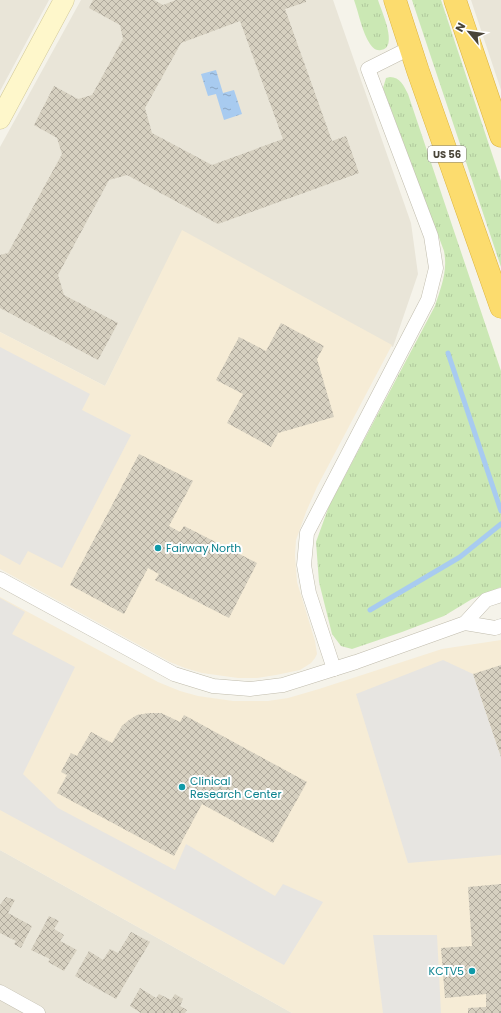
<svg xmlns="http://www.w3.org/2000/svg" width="501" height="1013" viewBox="0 0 501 1013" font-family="Poppins,sans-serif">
<defs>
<pattern id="grass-tufts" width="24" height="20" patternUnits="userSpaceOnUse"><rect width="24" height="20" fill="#cbe8b4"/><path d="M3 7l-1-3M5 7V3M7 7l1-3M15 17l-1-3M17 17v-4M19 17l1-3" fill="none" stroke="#b0c89c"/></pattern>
<pattern id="water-ripples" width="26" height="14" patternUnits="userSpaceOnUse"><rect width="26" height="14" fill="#a8cbf0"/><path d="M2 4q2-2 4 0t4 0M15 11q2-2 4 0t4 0" fill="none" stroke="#8ba6c3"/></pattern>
<pattern id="building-cross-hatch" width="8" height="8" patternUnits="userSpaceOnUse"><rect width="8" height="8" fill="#d6d0c0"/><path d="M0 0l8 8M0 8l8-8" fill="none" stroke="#b0aa9d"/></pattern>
</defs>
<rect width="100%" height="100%" fill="#f5f3ea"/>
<!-- residential -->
<g fill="#e9e5d8">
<path d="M0,0H49L0,91Z"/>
<path d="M81,0H333L411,223L418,274L393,347L182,233L105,386L0,332V147Z"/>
<path d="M471,0H501V90Z"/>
<path d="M0,850L292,1013H0Z"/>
</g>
<!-- commercial -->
<g fill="#f6ecd6">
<path d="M182,230L392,345L317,487L306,512L296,540L295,555L297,582L315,641L317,654L315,658L311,663L300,670L276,675L257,678H238L202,673L185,668L170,662L0,569V332L105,386Z"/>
<path d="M0,597L158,682L180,691L198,696L233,701H268L288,698L319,689L442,649L501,640V1013H292L0,850Z"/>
</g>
<!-- grass -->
<g fill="url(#grass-tufts)">
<path d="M354,0H378C381,10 399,48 381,50C376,51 373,48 370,44C362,32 359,14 354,0Z"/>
<path d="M412,0H441L501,181V267Z"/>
<path d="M390,77C400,77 404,86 408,94L501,371V587L472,599L444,616L402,632L352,649L341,646L332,634L319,582L316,542L329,506L435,306C441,287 448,271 444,251L383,88L386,78Z"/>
</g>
<!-- parking -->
<g fill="#e7e5e1">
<path d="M0,347L90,394L82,410L131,435L62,568L28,551L20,565L0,554Z"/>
<path d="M0,598L25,612L12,634L75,667L23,774L58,808L175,870L186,844L275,896L283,884L323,902L284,965L0,810Z"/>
<path d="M443,660L473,674L501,757V855L408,863L356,694Z"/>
<path d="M373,935H437L441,1013H383Z"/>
</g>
<!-- water -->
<path fill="url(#water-ripples)" d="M216,70L223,93L234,90L242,114L224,120L216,94L208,96L201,74Z"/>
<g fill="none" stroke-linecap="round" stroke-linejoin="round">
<!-- stream -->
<g stroke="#a8cbf0" stroke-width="5">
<path d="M448,353L501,511"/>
<path d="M370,610L460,557L501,524"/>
</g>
</g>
<!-- building -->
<g fill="url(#building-cross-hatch)" fill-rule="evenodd">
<path d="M93,0H154L163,5L176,0H306V2L285,9L332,141L346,136L359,173L218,224L127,175L109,180L58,275L64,295L118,323L98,360L0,308V255L8,253L62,154L57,138L34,125L54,86L78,99L92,95L123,39L120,25L89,8ZM240,21L283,139L212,165L152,133L145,108L181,43Z"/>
<path d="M281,323L324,346L317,359L334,417L278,433L271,447L227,423L243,394L216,380L239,337L266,351Z"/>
<path d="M139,454L193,481L169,526L180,532L184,526L257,563L229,618L155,580L159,574L148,568L124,614L70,585Z"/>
<path d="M501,665V757L473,674Z"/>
<path d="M149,713H161L180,722L184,715L307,782L273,843L202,804L174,856L57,793L67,775L61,772L71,753L77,756L91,732L112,743L122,726L129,720L137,715Z"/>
<path d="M501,884V1013H468V1008L486,1007V994L445,998L441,948L472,946L468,887Z"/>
<path d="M6,897L15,900L8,913L32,926L21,948L14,944L16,941L0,933V905Z"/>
<path d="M49,916L59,921L54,929L64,935L60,941L77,950L64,971L48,962L50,959L31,950Z"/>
<path d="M131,932L150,942L116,999L75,976L89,951L103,960L110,949L118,953Z"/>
<path d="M140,988L156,998L159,994L171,1000L175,994L183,999L180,1006L187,1010L185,1013H141L130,1006Z"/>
</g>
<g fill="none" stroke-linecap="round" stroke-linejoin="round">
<defs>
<g id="street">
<path d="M0,579L174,674L213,686L250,689L283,685L356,662L465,623L486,600L501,595"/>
<path d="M465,623L495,628L501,626"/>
<path d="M334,669L309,593L304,565L307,533L428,300L436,268L431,236L368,69L410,48"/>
<path d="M0,992L38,1013"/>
</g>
<path id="secondary" d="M0,119L64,0"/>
<g id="highway">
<path d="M395,0L418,71L501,307"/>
<path d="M455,0L501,136"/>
</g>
</defs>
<!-- street casing -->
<use href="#street" stroke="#c0bcad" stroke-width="15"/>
<!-- secondary casing -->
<use href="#secondary" stroke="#d4cb9a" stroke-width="21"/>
<!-- highway casing -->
<use href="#highway" stroke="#dcb33d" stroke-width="23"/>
<!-- street -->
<use href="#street" stroke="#fff" stroke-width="14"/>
<!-- secondary -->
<use href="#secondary" stroke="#fef7cb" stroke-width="20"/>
<!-- highway -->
<use href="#highway" stroke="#fcdc6e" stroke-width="22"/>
</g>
<!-- markers -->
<g fill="#0f9aa8" stroke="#fff" stroke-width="1.5">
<circle cx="158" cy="548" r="4"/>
<circle cx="182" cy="787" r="4"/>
<circle cx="472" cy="971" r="4"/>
</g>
<g text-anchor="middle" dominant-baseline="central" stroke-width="4" stroke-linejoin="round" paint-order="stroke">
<!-- shield labels -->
<rect fill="#fff" stroke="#807c74" stroke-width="1" x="428" y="146" width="38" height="16" rx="3"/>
<g font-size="10" font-weight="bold" fill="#494438">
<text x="447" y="154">US 56</text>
</g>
<!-- culture labels -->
<g font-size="11" fill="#0d838f" stroke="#fff" text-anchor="start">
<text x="166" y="548">Fairway North</text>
<text x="190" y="781">Clinical<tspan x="190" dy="13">Research Center</tspan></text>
<text x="464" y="971" text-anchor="end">KCTV5</text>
</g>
</g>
<!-- north arrow -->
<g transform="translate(469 32) rotate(299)" stroke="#ffffff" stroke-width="3" paint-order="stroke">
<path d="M0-3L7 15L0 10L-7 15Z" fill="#494438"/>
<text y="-6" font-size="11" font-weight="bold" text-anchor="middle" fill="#494438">N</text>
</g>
</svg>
